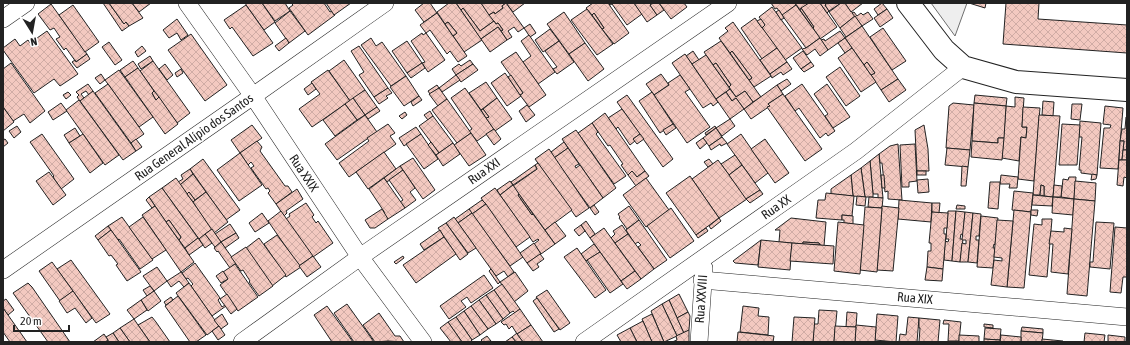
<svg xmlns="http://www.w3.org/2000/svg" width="1130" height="345" viewBox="0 0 1130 345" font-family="'Asap Condensed',sans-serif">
<defs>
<pattern id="building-cross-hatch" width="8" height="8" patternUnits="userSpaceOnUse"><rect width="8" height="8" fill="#f3c9c0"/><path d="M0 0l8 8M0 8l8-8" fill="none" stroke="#d0aca5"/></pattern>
</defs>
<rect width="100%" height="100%" fill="#fff"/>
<!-- green -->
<path fill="#eee" stroke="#6f6f6f" d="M931,3H967L955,36Z"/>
<!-- building -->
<g fill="url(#building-cross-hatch)" stroke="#222">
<path d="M103,3H109L124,24L126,22L129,26L122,31Z"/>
<path d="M109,3H132L143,18L129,26L126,22L124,24Z"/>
<path d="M132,3H151L139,12Z"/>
<path d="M246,3H262L275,22L264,30L246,5Z"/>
<path d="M262,3H285L290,11L275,21Z"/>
<path d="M291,3H324L330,12L332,11L335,15L308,35L289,8L293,5Z"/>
<path d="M326,3H351L334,15Z"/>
<path d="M424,3H430L437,13L424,22L415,10Z"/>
<path d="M449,3H456L482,40L464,52L453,36L457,33L448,22L445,24L437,12Z"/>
<path d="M456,3H481L494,21L480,31L463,8L461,10Z"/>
<path d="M481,3H506L502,6L503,8L495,14L494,12L489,15Z"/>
<path d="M506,3H525L513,12Z"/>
<path d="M506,3L524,28L518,32L514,27L508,31L512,37L507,40L501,31L503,30L498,23L496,24L489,15L494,12L495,14L503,8L502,6Z"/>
<path d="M593,3H608L629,33L614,44L602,29L604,28L594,13L592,15L586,8Z"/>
<path d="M608,3H634L642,14L627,25L612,4L610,5Z"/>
<path d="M634,3H653L650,5L657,15L647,22Z"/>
<path d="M653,3H659L664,10L657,15L650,5Z"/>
<path d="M659,3H684L687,7L671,19Z"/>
<path d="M771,3H795L796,5L782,16L777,8L775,9Z"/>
<path d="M795,3H809L800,10Z"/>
<path d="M809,3H820L837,27L820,39L813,28L814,27L801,8Z"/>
<path d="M820,3H825L826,5H825L829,11L827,13Z"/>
<path d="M825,3H841L829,11L825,5H826Z"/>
<path d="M841,3H845L855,16L840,28L829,12Z"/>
<path d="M845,3H863L851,12Z"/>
<path d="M882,3L887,9L878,15L874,9Z"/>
<path d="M969,3H986L985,8Z"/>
<path d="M1006,3H1039L1038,19L1127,25V53L1003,44Z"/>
<path d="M51,4L87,54L76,62L66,48L64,50L56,39L60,37L54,28L50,30L38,14Z"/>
<path d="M73,5L99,42L85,52L59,15Z"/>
<path d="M246,5L273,43L253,56L232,27L230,29L224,20Z"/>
<path d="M796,5L820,38L806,48L782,15Z"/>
<path d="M772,7L802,48L785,60L762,28L765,25L759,17Z"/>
<path d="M463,8L480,31L494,21L496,24L498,23L503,30L501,31L498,27L481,39L461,10Z"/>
<path d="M801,8L814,27L813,28L800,10Z"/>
<path d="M587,9L613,44L597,55L571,20Z"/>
<path d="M887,9L893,18L880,27L874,18Z"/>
<path d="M779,10L784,18L781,20L776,12Z"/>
<path d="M290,11L305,31L289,43L275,23Z"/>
<path d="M564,12L585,43L569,54L547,24Z"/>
<path d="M854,12L857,16L861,13L863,15L868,12L873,19L862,26L852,13Z"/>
<path d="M437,13L467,56L458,62L450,51L447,54L430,30L426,33L420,25Z"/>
<path d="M594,13L604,28L602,29L592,15Z"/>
<path d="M855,16L862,26L846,37L840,28Z"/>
<path d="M755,18L777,48L762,59L741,28Z"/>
<path d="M177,19L188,35L181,40L177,33L169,38L163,30Z"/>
<path d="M761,19L765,25L762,28L757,21Z"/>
<path d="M448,22L457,33L453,36L445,24Z"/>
<path d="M733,22L771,76L754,87L749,80L752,78L732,51L730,53L719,38L728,31L725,28Z"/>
<path d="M530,24L536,33L530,37L524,28Z"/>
<path d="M862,26L898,79L881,90L871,75L875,73L867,62L864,65L845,38Z"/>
<path d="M498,27L507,40L490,52L481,39Z"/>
<path d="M883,28L906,61L892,70L870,37Z"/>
<path d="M550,29L559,41L543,52L535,40Z"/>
<path d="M47,31L78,74L60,86L54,79L34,93L3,50V48L15,39L20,46L28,40L30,43Z"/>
<path d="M840,31L845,38L828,50L821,40L824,39L825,41Z"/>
<path d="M422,33L423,35L426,33L445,60L428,72L422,63L425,62L411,41Z"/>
<path d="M191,34L227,85L205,101L168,50Z"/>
<path d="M529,35L555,72L538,84L523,62L531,56L521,41Z"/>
<path d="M286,38L289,43L279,51L275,46Z"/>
<path d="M371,38L376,46L382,42L406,76L391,86L361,45Z"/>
<path d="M820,38L828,50L820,56L815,49L807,55L802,49L806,48Z"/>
<path d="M845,38L852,48L845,53L838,43Z"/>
<path d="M407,41L422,63L407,73L392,51Z"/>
<path d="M559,41L574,62L557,74L553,69L557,67L545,51Z"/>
<path d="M721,41L761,97L753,102L745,91L736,97L729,87L731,85L716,63L713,65L704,52Z"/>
<path d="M109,42L122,60L115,65L102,47Z"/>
<path d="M585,43L604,69L588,81L569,54Z"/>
<path d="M142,46L146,51L138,57L135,52Z"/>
<path d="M359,46L388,88L374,97L359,75L364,72L351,51Z"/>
<path d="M777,48L787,62L770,74L760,60Z"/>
<path d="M852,48L876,82L861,92L838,58Z"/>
<path d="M693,51L699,60L692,64L686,56Z"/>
<path d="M732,51L752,78L749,80L730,53Z"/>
<path d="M803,51L811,62L801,69L793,58Z"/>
<path d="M516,52L546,95L529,107L520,95L523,93L501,62Z"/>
<path d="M87,54L90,59L77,68L72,62L75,60L76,62Z"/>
<path d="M685,54L718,102L713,106L711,103L703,108L672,63Z"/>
<path d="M706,55L730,89L716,99L692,64Z"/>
<path d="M150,56L153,61L141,69L138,64Z"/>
<path d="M344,60L365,90L350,101L329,71Z"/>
<path d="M470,60L473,64L456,75L452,69L459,64L461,66Z"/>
<path d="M133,61L138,68L125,77L120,70Z"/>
<path d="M153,61L190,113L177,123L140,71Z"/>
<path d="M787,62L792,69L783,75L781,72L772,78L770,74Z"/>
<path d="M811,62L814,66L804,72L801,69Z"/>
<path d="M867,62L875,73L871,75L864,65Z"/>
<path d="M11,63L45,111L30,123L24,114L13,121L3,107V69Z"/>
<path d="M422,63L425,68L411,78L407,73Z"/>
<path d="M716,63L731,85L729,87L713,65Z"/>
<path d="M165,64L173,75L167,80L159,69Z"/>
<path d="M473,64L478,70L461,82L456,75Z"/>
<path d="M840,67L860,96L846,106L826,77Z"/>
<path d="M138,68L154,91L152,93L156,100L159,97L178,124L165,134L125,77Z"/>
<path d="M181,69L183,73L177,77L175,73Z"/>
<path d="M119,70L153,117L139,127L105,80Z"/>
<path d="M328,70L350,101L312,127L299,109L320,94L311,82Z"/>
<path d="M505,73L521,96L507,106L491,83Z"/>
<path d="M101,74L105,80L100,84L95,78Z"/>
<path d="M661,74L669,85L654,95L646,84Z"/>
<path d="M456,75L460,80L442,92L439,88Z"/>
<path d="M511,75L523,93L520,95L508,77Z"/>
<path d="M680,75L690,89L685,92L710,127L687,143L654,95L669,85L668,83Z"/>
<path d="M406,76L419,96L404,106L390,87Z"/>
<path d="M787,79L791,84L781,91L777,85Z"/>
<path d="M898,79L906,90L889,102L881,90Z"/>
<path d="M486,82L497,98L481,110L469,93Z"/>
<path d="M312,83L316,89L308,95L304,89Z"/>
<path d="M88,84L93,91L89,95L86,91L81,94L84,98L80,101L77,97L79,95L76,92Z"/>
<path d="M108,84L144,134L131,143L95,93Z"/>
<path d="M802,84L835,131L828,136L826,133L820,138L799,108L795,111L785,96Z"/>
<path d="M827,84L850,117L833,128L825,116L828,114L814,94Z"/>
<path d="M437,85L439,88L430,94L428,91Z"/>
<path d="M777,85L783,94L768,104L770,106L751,119L744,109Z"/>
<path d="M388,88L392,93L386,96L388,98L379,104L374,97Z"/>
<path d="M439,88L447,99L438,106L429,94Z"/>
<path d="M465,88L494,129L477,141L469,131L472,129L451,98Z"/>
<path d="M730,89L736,97L745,91L753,102L744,109L736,98L732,101L726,92Z"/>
<path d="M365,90L377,107L365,115L353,98Z"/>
<path d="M93,91L136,151L123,160L80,101Z"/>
<path d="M154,91L159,97L156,100L152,93Z"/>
<path d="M68,92L71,95L66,99L63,95Z"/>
<path d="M652,92L673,124L660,133L639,101Z"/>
<path d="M726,92L732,101L736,98L744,109L730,119L716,99Z"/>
<path d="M783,94L822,149L805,161L767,107L770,106L768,104Z"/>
<path d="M627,95L673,159L663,167L617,102Z"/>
<path d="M975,95L1007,98L1006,106L974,103Z"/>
<path d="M419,96L422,100L413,106L411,102Z"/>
<path d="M1015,97L1024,98L1022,127H1027L1026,138L1021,137L1019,161L1002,158L1006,106L1015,107Z"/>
<path d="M353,98L365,115L357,120L345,104Z"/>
<path d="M497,98L512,119L495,131L486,118L489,117L483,109Z"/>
<path d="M447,99L471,133L457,143L432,110Z"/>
<path d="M79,100L119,155L105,165L66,110Z"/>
<path d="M1043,101L1054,102L1053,116L1042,115Z"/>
<path d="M61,103L67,111L53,120L48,112Z"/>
<path d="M953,103L974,105L970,150L946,148L949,106Z"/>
<path d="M974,103L1006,106L1004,138H998V143L972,141Z"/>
<path d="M345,104L357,120L335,136L323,120Z"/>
<path d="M1072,104H1082L1080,120L1071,119Z"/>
<path d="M527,105L535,115L526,122L519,111Z"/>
<path d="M1105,106L1123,108L1118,169L1100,168L1104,128H1110L1111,125L1103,124Z"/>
<path d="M3,107L14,122L3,131Z"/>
<path d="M377,107L380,111L368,119L365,115Z"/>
<path d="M1023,107L1040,108L1034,181L1018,179L1021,137L1026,138L1027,127H1022Z"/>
<path d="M483,109L489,117L486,118L481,110Z"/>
<path d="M622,109L640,134L633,139L635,141L630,145L618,127L616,129L608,118Z"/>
<path d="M430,111L433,116L428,120L424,115Z"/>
<path d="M405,112L407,115L402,119L399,116Z"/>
<path d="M605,113L645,171L637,177L632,171L628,175L621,165L623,164L610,145L608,146L592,123Z"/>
<path d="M365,115L377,132L337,160L325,144Z"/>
<path d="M1039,115L1060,116L1053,197L1044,196V186L1041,185L1040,195H1033Z"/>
<path d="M433,116L453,143L439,153L419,126Z"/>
<path d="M1126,117H1127V150H1123L1124,141H1120L1122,129H1125Z"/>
<path d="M730,119L735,126L722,136L716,128Z"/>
<path d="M1080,121L1101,123L1097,175L1081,173V170H1079L1082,137H1079Z"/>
<path d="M592,123L598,132L596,134L626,176L614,184L578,133Z"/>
<path d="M388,124L395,133L390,136L396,144L349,177L339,163L369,141L367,138Z"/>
<path d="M673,124L676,128L666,135L663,130Z"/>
<path d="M1062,124L1080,125L1077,165H1059Z"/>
<path d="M252,125L262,138L240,153L231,140Z"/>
<path d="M924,125L928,149L929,171H917L915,130Z"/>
<path d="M17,126L21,132L14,138L9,131Z"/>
<path d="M715,126L716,128L706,135L705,133Z"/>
<path d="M416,127L421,134L404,146L399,138Z"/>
<path d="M75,128L80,136L69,143L64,135Z"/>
<path d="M716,128L722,137L709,146L703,138Z"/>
<path d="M494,129L501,139L494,145L486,134Z"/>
<path d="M576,130L616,188L603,198L562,139Z"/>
<path d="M471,133L486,155L469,166L454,145Z"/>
<path d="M42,134L74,179L61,189L53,177L54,176L30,142Z"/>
<path d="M83,134L103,163L90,173L69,143Z"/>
<path d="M421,134L438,159L424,169L406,144Z"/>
<path d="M640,134L644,139L637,144L633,139Z"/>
<path d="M741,134L768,173L755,183L727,144Z"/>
<path d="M722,137L727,143L721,146L720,144L711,150L709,146Z"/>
<path d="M703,138L707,143L700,149L696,143Z"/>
<path d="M998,138H1004L1002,160L971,157L972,141L998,143Z"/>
<path d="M5,139L8,143L3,147V140Z"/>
<path d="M136,139L142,147L136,151L131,143Z"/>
<path d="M765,139L789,173L775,183L751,149Z"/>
<path d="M257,141L262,147L260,151L285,186H288L292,192L276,204L268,193L270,191L268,188L266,189L251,168L254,166L251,162L248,165L240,153Z"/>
<path d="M1120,141H1124L1122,160H1119Z"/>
<path d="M431,142L439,153L436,155L428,145Z"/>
<path d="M564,142L568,148L554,158L551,152Z"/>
<path d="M453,143L460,154L443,166L436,155Z"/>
<path d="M898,144L902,200L888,199V191L885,192L882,163H880L879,154L890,146Z"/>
<path d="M915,144L917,181L909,182V187H902L900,145Z"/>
<path d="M568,148L579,164L575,166L576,168L580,165L603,198L590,208L554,158Z"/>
<path d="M947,148L970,150L968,167L945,165Z"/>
<path d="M549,149L589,208L576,217L535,159Z"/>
<path d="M1123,150H1127V160H1122Z"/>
<path d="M384,152L396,169L368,189L356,172Z"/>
<path d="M240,153L262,185L239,201L217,170Z"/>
<path d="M879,154L882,188L883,198H878V194H873L870,161Z"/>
<path d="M735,155L742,165L729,175L721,164Z"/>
<path d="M413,158L435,190L423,199L400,166Z"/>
<path d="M203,159L240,210L226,220L190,169Z"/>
<path d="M709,159L713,164L708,167L704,162Z"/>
<path d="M718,160L747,199L719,218L692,179Z"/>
<path d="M1119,160H1127V178L1124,177L1123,186L1117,185Z"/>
<path d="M870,161L873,194V197H865L861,168Z"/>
<path d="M538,163L572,210L545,230L513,186L537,169L535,165Z"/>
<path d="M535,165L537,169L513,185L511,182Z"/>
<path d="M742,165L760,190L746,199L729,175Z"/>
<path d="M400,166L403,170L387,182L384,178Z"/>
<path d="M962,166L968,167L966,186H961Z"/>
<path d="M861,168L865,197L853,196L851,175Z"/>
<path d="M190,169L193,174L180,185L178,182L183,179L181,175Z"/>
<path d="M403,170L415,188L410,192L416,200L405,208L400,202L403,200L389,180Z"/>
<path d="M632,171L637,177L645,171L649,176L636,186L628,175Z"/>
<rect x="917" y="171" width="9" height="4"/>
<path d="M49,172L66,195L53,205L36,181Z"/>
<path d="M193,174L206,192L195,200L189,192L187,194L180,185Z"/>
<path d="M1092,174L1097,175L1096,179L1091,180Z"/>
<path d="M851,175L853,196L831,194V189Z"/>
<path d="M881,175H884L885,188H882Z"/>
<path d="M1001,175L1018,177L1017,188H1009L1010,184H1000Z"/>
<path d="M690,176L719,218L696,235L666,193Z"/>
<path d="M1069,177H1076L1074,199L1061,197L1063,179L1068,180Z"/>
<path d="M176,178L212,229L199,239L162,188Z"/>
<path d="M384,178L405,208L388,219L384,214L385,213L369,189Z"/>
<path d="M646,178L669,210L646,227L623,195Z"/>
<path d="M928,179L929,192L918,193L917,180Z"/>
<path d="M510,181L513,185L500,195L497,190Z"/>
<path d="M1075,181L1096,183L1095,201L1074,199Z"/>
<path d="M990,182H1000L998,209L988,208Z"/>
<path d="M513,185L519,194L518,195L532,215L533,214L555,244L541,254L534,244L539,240L538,239L533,242L500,195Z"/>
<path d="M1041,185L1044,186V196L1040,195Z"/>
<path d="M1054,185L1062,186L1061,197H1053Z"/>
<path d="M162,188L198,238L185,248L179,240L181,237L169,220L166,222L149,197Z"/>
<path d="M495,188L530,237L516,247L481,198Z"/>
<path d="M297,189L303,199L286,211L287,213L284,216L276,204Z"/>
<path d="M760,190L763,194L750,203L746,199Z"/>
<path d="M1014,191L1033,193L1031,212L1012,210Z"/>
<path d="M189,192L195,200L193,202L187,194Z"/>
<path d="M206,192L228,222L214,233L193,202Z"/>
<path d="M826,193L854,196L852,216L842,215V220L816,218L818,200H825Z"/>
<path d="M519,194L533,214L532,215L518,195Z"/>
<path d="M1033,195L1053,197L1052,206L1032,205Z"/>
<path d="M857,196L866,197L865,206L856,205Z"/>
<path d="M149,197L155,206L152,208L146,200Z"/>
<path d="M869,197L883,198L882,208L868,207Z"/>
<path d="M1053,197L1074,199L1073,215L1052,213Z"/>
<path d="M1074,199L1095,201L1087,296L1067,294Z"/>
<path d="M482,200L486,204L472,214L469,209Z"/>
<path d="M899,200L932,203L931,222L898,219Z"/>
<path d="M306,203L314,215L312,217L316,223L318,221L333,243L313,257L286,219L290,216L289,214Z"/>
<path d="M932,203H940L939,213L932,212Z"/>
<path d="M486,204L523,257L510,266L472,214Z"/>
<path d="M594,205L599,212L595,215L590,208Z"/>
<path d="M957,205L965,206V209H956Z"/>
<path d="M155,206L194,262L181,272L142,215Z"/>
<path d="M629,206L639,220L627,229L619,218L620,217L618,214Z"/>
<path d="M882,206L899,208L893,271L877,270Z"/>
<path d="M865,207L882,208L877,272L860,270Z"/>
<path d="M671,208L694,241L670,258L647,226Z"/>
<path d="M382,209L388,219L375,228H370L365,220Z"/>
<path d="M469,209L472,213L458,223L455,219Z"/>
<path d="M1014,210L1031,212L1024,288L1007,287Z"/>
<path d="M1031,210H1038L1037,216L1031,215Z"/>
<path d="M281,211L313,256L299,266L268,221Z"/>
<path d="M948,211H956L952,261L944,260L945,241L948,242L949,239H946Z"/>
<path d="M956,211L965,212L963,235L961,234L960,239H963L960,262L952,261Z"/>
<path d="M932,212L948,213L947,228H944V234H946L943,269L927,267L928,251H931V243H929Z"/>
<path d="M965,212L973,213L968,262H960L962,243L966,244V240H962Z"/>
<path d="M262,213L269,223L255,232L249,223Z"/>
<path d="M472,213L514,272L508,277L504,271L496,276L458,223Z"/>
<path d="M973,213L981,214L979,236H976V240H979L977,263L968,262Z"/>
<path d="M842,215L853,216V224L844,223V220H842Z"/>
<path d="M981,216L998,218L995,245L994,244L993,248H995L993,268L977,267Z"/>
<path d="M122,217L153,260L140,269L119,239L118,240L108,226Z"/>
<path d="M143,217L166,250L152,259L129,227Z"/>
<path d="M454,217L476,248L468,253L446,223Z"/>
<path d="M719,218L721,221L711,229L709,226Z"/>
<path d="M791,218L826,222L824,246L820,245L819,243L803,242V244L779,242L780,230H775Z"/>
<path d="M1042,219H1052L1047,277L1029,275L1034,224L1042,225Z"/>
<path d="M169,220L181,237L179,240L166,222Z"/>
<path d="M639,220L667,260L654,269L638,247L641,245L638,242L635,244L626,230Z"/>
<path d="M997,220L1013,221L1007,287L991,285L994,260L1002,261V258L994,257Z"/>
<path d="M586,221L595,234L590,238L581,225Z"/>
<path d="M555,222L566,236L555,244L545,230Z"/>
<path d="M838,222L864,225L860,274L834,271Z"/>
<path d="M1096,222L1114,223L1110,269L1090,267V262H1093Z"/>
<path d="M446,223L468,254L460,260L438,228Z"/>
<path d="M230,224L236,233L221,242L215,234Z"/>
<path d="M581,225L585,231L579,236L574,230Z"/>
<path d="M622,225L628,234L615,243L611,238L615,234L613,231Z"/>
<path d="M108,226L111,230L98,240L95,236Z"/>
<path d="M1115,227L1127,228V277H1123L1121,293L1110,292Z"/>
<path d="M604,228L635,271L621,281L590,238Z"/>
<path d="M706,228L708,231L698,238L696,235Z"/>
<path d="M1064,228L1072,229L1068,274L1051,272L1053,244H1049L1051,231L1064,232Z"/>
<path d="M212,229L221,242L215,247L205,234Z"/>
<path d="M111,230L141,272L127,281L116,265L118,264L111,255L109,256L98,240Z"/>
<path d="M440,230L444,237L424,250L420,244Z"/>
<path d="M236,233L239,238L225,248L221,242Z"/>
<path d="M205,234L212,243L205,248L199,239Z"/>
<path d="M628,234L654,269L641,279L615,243Z"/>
<path d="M277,235L301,267L286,277L264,244Z"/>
<path d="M444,237L456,254L416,283L403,265Z"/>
<path d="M198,238L203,245L189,255L185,248Z"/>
<path d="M259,238L286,275L272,286L246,248Z"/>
<path d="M761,240L758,265L735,263L733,261Z"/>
<path d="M761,240L792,243L790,270L758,267Z"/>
<path d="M221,242L236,263L230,268L218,251L217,252L214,248Z"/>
<path d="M803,242L819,243L820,245L803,244Z"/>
<path d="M534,243L541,254L527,263L520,253Z"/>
<path d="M792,243L834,246L833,264L790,261Z"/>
<path d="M594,244L600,252L586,261L581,254Z"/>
<path d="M246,247L273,286L259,296L249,282L250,281L243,270L241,271L231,257Z"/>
<path d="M577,248L606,290L595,298L564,257Z"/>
<path d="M600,252L623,284L610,293L587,260Z"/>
<path d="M540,254L544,259L537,264L539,267L533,271L527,263Z"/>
<path d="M313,256L321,267L307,277L299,266Z"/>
<path d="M403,256L404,258L396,264L394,262Z"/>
<path d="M71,260L110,314L96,323L57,269Z"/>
<path d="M52,262L73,291L60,301L39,271Z"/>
<path d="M195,263L220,298L218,300L222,307L225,305L226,306L212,316L191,286L193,284L188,278L186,279L182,273Z"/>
<path d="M235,264L258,297L238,311L220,285L228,279L223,272Z"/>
<path d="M157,267L167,281L154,291L143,276Z"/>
<path d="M927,267L943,269L942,281L925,280Z"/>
<path d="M491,269L500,282L498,284L489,271Z"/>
<path d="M223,271L228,279L221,283L216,276Z"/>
<path d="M635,271L641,279L627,289L621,281Z"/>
<path d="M181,272L189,283L184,287L179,281L171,287L167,281Z"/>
<path d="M515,272L528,291L514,302L500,282Z"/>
<path d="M484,275L493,288L471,303L467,297L461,301L466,307L449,319L440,306Z"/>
<path d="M28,283L32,287L70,342H48L13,293Z"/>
<path d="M189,283L219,326L207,335L176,293Z"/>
<path d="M502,284L520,309L515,313L513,311L510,313L494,290Z"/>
<path d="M150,286L154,291L147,296L143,290Z"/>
<path d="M494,290L510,313L503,319L486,295Z"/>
<path d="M547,290L570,323L560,330L536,297Z"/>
<path d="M73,291L92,318L86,323L75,308L67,313L59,301Z"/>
<path d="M154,291L161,301L148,311L141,300Z"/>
<path d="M227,294L237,309L231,314L220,299Z"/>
<path d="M679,294L688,312L677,318L669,300Z"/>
<path d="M486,295L503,319L496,324L479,300Z"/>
<path d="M178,296L206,335L196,342H190L165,306Z"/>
<path d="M171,297L173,300L166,305L164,302Z"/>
<path d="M537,298L559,329L554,332L533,301Z"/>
<path d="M6,299L14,310L8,315L3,308V301Z"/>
<path d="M141,300L147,310L134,319L127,310Z"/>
<path d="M479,300L496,324L488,329L471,306Z"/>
<path d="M669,300L684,333L677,336L662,304Z"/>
<path d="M347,304L374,342H354L334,313Z"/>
<path d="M662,304L677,336L664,342L651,311Z"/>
<path d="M327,306L353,342H332L314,315Z"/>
<path d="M471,306L488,329L480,335L464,311Z"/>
<path d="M743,306L759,308L758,316L769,317L768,335L740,332Z"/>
<path d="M3,308L8,315L27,342H10L3,332Z"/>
<path d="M520,309L531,325L517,334L512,326L509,329L506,324L504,325L501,322Z"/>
<path d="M819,310L837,311L834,342H813L814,324H818Z"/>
<path d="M464,311L480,335L472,340L456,317Z"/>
<path d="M688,312L690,316L689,330L684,333L677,318Z"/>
<path d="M847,312L857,313L856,327H846Z"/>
<path d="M379,313L395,336H400L404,342L388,341L375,342L363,325Z"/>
<path d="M222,314L228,324L221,329L214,320Z"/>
<path d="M652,314L664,342H652L642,319Z"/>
<path d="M877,314L898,316L896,342L875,340Z"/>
<path d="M152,317L156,322L170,342H150L138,325Z"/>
<path d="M456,317L472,340L470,342H462L448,322Z"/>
<path d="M794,317L815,318L813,342H792Z"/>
<path d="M908,317L919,318L917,342H899L900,334L906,335Z"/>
<path d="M919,318L940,320L938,342H919L920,328H919Z"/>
<path d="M134,319L138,325L150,342H130L120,328Z"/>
<path d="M944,320L961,322L959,341H948L949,324H943Z"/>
<path d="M643,321L652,342H637L630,328Z"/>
<path d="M448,322L462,342H451L440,328Z"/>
<path d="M984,324L993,325V328L984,327Z"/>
<path d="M531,325L543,342H523L517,334Z"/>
<path d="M856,325L876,327L875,342H855Z"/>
<path d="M219,326L225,335L218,340L212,331Z"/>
<path d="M835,326L856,327L855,342H834Z"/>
<path d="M1022,327L1043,329V333L1021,331Z"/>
<path d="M120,328L130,342H119L113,333Z"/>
<path d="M630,328L637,342H621L617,335Z"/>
<path d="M985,328L1001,329L1000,340L984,339Z"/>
<path d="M689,330V342H672L677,340L676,336Z"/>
<path d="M1021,331L1043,333L1042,342H1021Z"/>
<path d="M738,332L774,336L773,342H737Z"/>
<path d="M113,333L119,342H109L106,337Z"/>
<path d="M517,333V334L523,342H516L512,337Z"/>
<path d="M1085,333L1105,335L1104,342H1084Z"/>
<path d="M104,334L108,340L105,342H93Z"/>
<path d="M959,335L979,336V342H959Z"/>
<path d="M1001,335L1021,337V342H1000Z"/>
<path d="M1108,335L1125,337V342H1108Z"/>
<path d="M487,336L491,341L480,342L482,341L481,340Z"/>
<path d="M512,337L516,342H505Z"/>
<path d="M984,339L1000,340V342H984Z"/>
<path d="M1042,339L1063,341V342H1042Z"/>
</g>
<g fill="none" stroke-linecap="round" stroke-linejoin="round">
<defs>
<g id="minor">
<path d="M187,3L253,96L360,257L423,342"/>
<path d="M3,19L26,3"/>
<path d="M3,270L253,96L385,3"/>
<path d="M702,280L1127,317"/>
<path d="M242,342L360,257L728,3"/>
<path d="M584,342L856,151L963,67"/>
<path d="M699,342L704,268"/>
</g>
<path id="secondary" d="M908,3L944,50L963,67L1016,82L1127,90"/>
</defs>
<!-- minor casing -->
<use href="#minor" stroke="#222" stroke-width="18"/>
<!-- secondary casing -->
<use href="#secondary" stroke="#222" stroke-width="24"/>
<!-- minor -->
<use href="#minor" stroke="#fff" stroke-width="17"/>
<!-- secondary -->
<use href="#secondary" stroke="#fff" stroke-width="22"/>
</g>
<g text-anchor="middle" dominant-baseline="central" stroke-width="3" stroke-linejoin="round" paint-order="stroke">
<!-- street labels -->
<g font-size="13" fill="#222" stroke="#fff">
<text transform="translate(194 137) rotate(-35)">Rua General Alípio dos Santos</text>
<text transform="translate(484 171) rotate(-35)">Rua XXI</text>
<text transform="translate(304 173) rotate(56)">Rua XXIX</text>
<text transform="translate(776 207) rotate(-35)">Rua XX</text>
<text transform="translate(915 298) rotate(5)">Rua XIX</text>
<text transform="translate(701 299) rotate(-86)">Rua XXVIII</text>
</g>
</g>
<!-- border -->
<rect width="1130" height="345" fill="none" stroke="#222222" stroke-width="8"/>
<!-- north arrow -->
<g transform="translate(32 32) rotate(169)" stroke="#ffffff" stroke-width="3" paint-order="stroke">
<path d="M0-3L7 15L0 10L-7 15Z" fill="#222222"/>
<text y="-6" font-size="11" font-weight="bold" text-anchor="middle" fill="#222222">N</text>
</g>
<!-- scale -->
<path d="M14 325v6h55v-6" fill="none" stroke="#222222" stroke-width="2"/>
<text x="20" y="325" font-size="12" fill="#222222" stroke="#ffffff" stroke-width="3" paint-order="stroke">20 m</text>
</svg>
